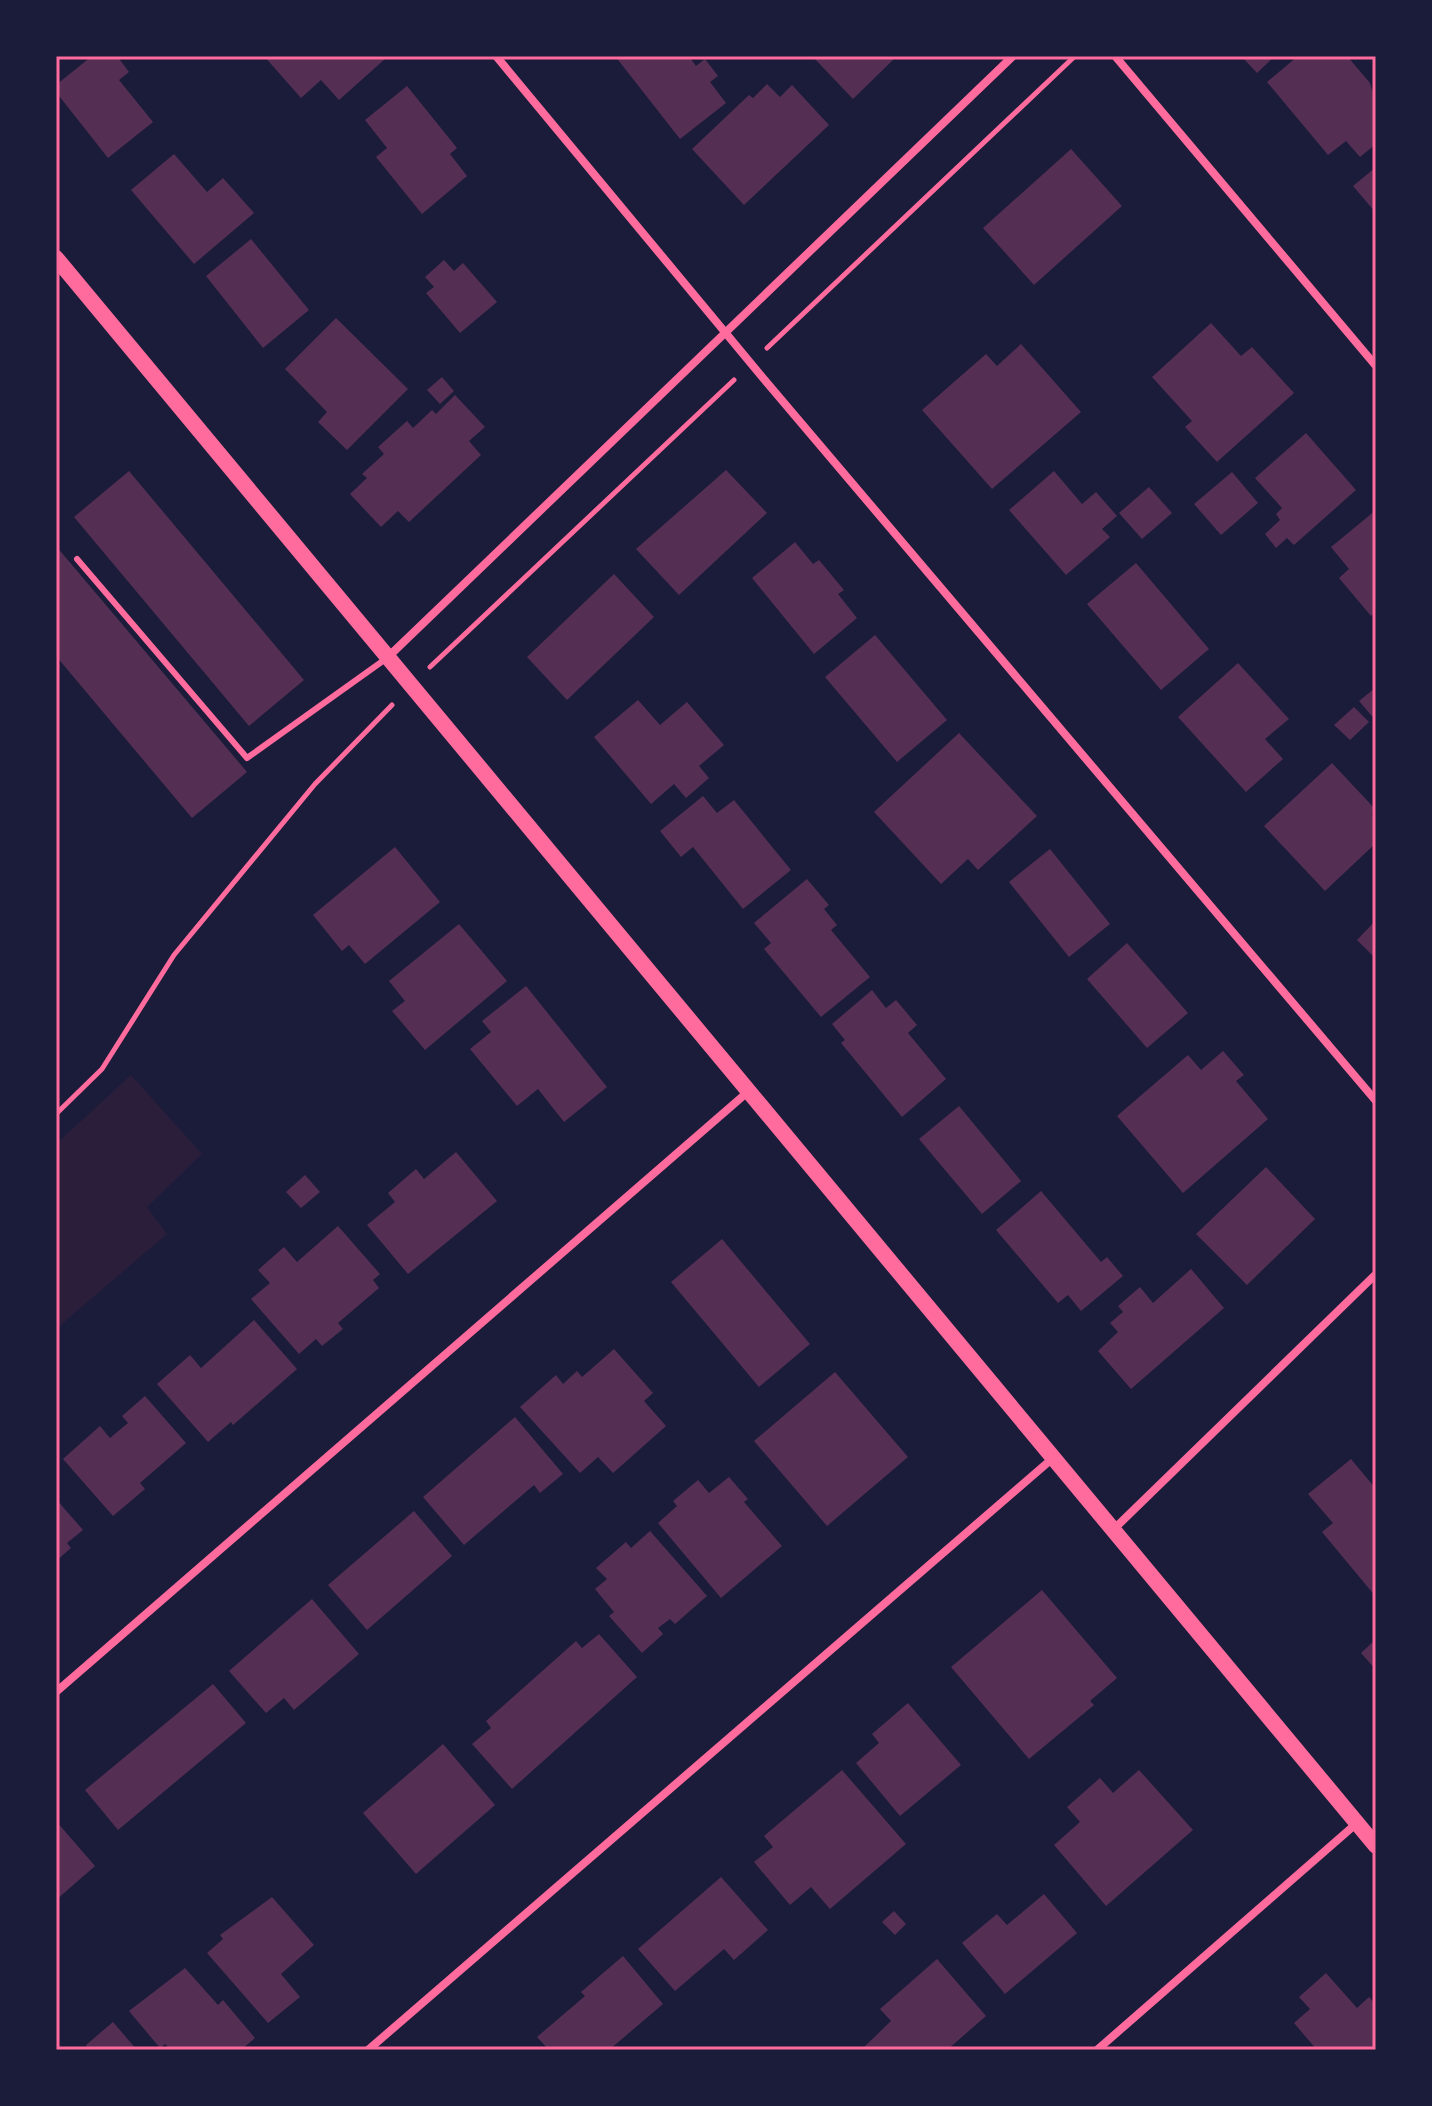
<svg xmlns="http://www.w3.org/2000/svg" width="1432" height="2106" viewBox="0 0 1432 2106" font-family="Rubik,sans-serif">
<rect width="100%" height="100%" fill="#1b1b3a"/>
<!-- green -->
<path fill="#2a1e3b" d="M131,1075L202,1154L147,1207L167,1234L56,1329V1144Z"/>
<!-- building -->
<g fill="#542f53">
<path d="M92,56H117L129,72L119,80L153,122L108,158L56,92V85Z"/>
<path d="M264,56H383L385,59L339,100L321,80L301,98Z"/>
<path d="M615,56H689L696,66L705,59L718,76L710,82L726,103L680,139Z"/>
<path d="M812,56H897L853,99Z"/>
<path d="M1241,56H1275L1257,73Z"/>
<path d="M1298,56H1347L1370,83L1376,103V144L1360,157L1346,141L1328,155L1267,82Z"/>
<path d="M767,84L780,97L792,85L829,125L744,205L692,149L749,95L753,98Z"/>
<path d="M407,86L457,148L450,154L467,176L422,214L376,157L387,148L365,120Z"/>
<path d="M1071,149L1122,206L1034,285L983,228Z"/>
<path d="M174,154L207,192L223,178L254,213L194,264L131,190Z"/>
<path d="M1376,167V213L1353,186Z"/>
<path d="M251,239L309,310L263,348L206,276Z"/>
<path d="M444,260L454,271L463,263L497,302L460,333L426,293L434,287L425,277Z"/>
<path d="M336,318L408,389L347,450L318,422L327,412L285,369Z"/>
<path d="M1211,323L1241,356L1252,347L1294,393L1217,462L1185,427L1192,421L1152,377Z"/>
<path d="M1021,344L1081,412L992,489L922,410L986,354L997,366Z"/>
<path d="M442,377L454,391L440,404L427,390Z"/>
<path d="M455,395L485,427L469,441L481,455L409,522L398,511L381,527L350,494L367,478L362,474L384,454L378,447L407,421L413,428L432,410L436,414Z"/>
<path d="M1306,433L1356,490L1294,545L1287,538L1276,548L1265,534L1280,520L1276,514L1282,508L1255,478Z"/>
<path d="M726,470L767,513L679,595L636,549Z"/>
<path d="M129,471L304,680L249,726L74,517Z"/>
<path d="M1054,471L1082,504L1096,492L1117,516L1102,529L1110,537L1066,575L1009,510Z"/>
<path d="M1232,472L1258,503L1221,535L1194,504Z"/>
<path d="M1149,487L1172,513L1142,539L1119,513Z"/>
<path d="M1376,510V611L1371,616L1339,578L1349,569L1331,547Z"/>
<path d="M795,542L813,564L819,560L844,590L838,594L857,618L814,654L752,578Z"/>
<path d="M56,546L247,772L192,818L56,656Z"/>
<path d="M1136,563L1209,649L1161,690L1087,604Z"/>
<path d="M614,574L654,617L567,700L527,657Z"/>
<path d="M875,635L947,720L897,762L825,677Z"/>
<path d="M1238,663L1289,719L1265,739L1283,759L1246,792L1178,717Z"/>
<path d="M1375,688L1376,690V721L1359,701Z"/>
<path d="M638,700L660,725L687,702L724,745L699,766L709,778L686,798L674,784L651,804L594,737Z"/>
<path d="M1354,707L1369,722L1350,740L1334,725Z"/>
<path d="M959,733L1037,816L978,870L968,859L941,884L874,812Z"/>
<path d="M1332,763L1376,810L1372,814L1376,819V843L1325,891L1264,826Z"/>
<path d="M703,796L717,813L734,800L791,870L743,909L693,847L681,857L660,831Z"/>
<path d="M395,847L440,902L365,964L349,945L342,951L313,915Z"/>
<path d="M1050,849L1110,924L1069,957L1009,882Z"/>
<path d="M807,879L829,905L824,909L837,925L831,930L870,977L821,1017L764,949L771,943L754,923Z"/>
<path d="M1376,920V959L1357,940Z"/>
<path d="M459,924L507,981L425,1050L392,1011L405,1001L389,981Z"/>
<path d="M1127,943L1188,1013L1147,1048L1087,979Z"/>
<path d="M526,986L607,1087L564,1122L538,1089L517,1106L470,1049L491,1032L482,1021Z"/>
<path d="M872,990L886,1008L896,1000L917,1025L908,1033L946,1079L902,1117L841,1043L845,1040L832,1024Z"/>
<path d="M1223,1051L1244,1075L1236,1081L1268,1119L1183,1193L1117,1116L1188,1055L1201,1070Z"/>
<path d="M959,1106L1021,1181L982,1214L919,1139Z"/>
<path d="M456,1152L497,1201L408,1274L367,1225L395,1202L388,1193L416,1169L424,1179Z"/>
<path d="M1266,1167L1315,1219L1247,1285L1196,1234Z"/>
<path d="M305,1175L320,1192L301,1208L286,1192Z"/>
<path d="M1041,1191L1101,1262L1107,1257L1123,1276L1081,1311L1068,1295L1058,1303L996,1230Z"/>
<path d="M338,1226L380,1274L373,1280L379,1288L338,1323L343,1329L322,1346L316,1339L299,1354L251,1299L270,1283L258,1270L284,1247L297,1262Z"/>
<path d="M722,1239L810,1344L759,1387L671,1282Z"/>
<path d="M1191,1269L1224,1308L1131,1389L1098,1351L1118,1332L1110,1323L1123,1312L1118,1306L1140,1287L1153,1303Z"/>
<path d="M254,1320L297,1369L233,1425L231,1422L208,1442L157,1384L190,1355L201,1368Z"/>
<path d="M614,1349L653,1393L644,1401L666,1426L613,1473L598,1457L580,1473L520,1407L556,1375L563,1384L577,1371L582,1377Z"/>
<path d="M835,1372L908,1457L827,1526L754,1441Z"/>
<path d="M145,1396L186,1443L140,1483L145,1489L113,1516L63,1459L100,1426L110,1438L128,1423L122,1416Z"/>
<path d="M515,1417L563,1474L540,1493L534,1485L464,1545L423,1497Z"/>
<path d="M1351,1459L1376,1489L1373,1494L1376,1498V1597L1322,1532L1333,1523L1308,1494Z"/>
<path d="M729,1477L748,1499L744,1502L782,1546L721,1598L658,1523L677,1506L673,1501L698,1480L709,1493Z"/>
<path d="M56,1499L83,1530L67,1543L71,1548L56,1561Z"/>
<path d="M414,1511L452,1556L367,1630L328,1585Z"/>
<path d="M650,1531L707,1596L675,1624L670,1619L658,1628L663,1634L642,1653L609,1616L614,1612L595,1589L607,1579L596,1568L626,1542L631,1548Z"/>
<path d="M1042,1590L1117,1678L1090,1701L1094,1705L1029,1759L951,1667Z"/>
<path d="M312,1599L359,1654L294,1710L284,1698L266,1713L229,1671Z"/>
<path d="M599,1634L637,1677L512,1789L472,1744L491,1728L486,1721L576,1641L582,1648Z"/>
<path d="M1376,1639V1670L1361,1653Z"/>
<path d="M213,1684L246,1723L118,1830L85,1790Z"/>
<path d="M908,1703L961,1765L900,1816L856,1763L879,1743L872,1734Z"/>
<path d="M443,1744L495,1805L416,1874L363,1813Z"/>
<path d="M842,1770L906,1844L830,1909L811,1887L790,1905L754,1862L773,1847L764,1836Z"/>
<path d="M1139,1770L1193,1830L1106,1906L1054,1845L1080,1822L1067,1807L1100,1778L1113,1793Z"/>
<path d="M56,1821L95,1866L56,1900Z"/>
<path d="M721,1877L768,1930L734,1960L724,1949L675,1991L638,1949Z"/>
<path d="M1044,1894L1077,1933L1005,1994L962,1943L997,1914L1007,1925Z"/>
<path d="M272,1897L314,1945L281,1974L300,1997L268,2023L207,1953L223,1939L220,1935Z"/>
<path d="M894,1911L906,1924L895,1935L882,1922Z"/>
<path d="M623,1956L663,2004L609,2050H549L537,2037L585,1996L581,1992Z"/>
<path d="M937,1959L986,2016L947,2050H861L891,2021L880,2009Z"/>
<path d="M185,1968L218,2005L223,2000L255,2038L241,2050H171L165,2044L160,2048L129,2011Z"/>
<path d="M1326,1973L1357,2008L1369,1997L1376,2005V2050L1365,2047L1317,2050L1294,2023L1310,2009L1299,1997Z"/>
<path d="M113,2022L137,2050H88L86,2045Z"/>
</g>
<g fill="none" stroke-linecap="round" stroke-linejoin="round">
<!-- path -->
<g stroke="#ff6b9d" stroke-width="5">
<path d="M767,348L1075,56"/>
<path d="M430,667L734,380"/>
<path d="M56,1114L102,1069L174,955L315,784L392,705"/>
</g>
<!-- service -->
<path stroke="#ff6b9d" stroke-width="6" d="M77,559L247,758L387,658"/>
<!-- minor -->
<g stroke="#ff6b9d" stroke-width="8">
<path d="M496,56L763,378L1376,1101"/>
<path d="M1115,56L1376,366"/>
<path d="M388,657L1013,56"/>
<path d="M1114,1529L1376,1274"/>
<path d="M56,1692L750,1090"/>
<path d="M368,2050L1053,1458"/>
<path d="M1097,2050L1357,1823"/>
</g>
<!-- secondary -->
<path stroke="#ff6b9d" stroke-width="16" d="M56,258L1376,1846"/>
</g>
<!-- border -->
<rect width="1432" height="2106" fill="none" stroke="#1b1b3a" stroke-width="116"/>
<rect x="58" y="58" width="1316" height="1990" fill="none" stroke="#ff6b9d" stroke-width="3"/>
</svg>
